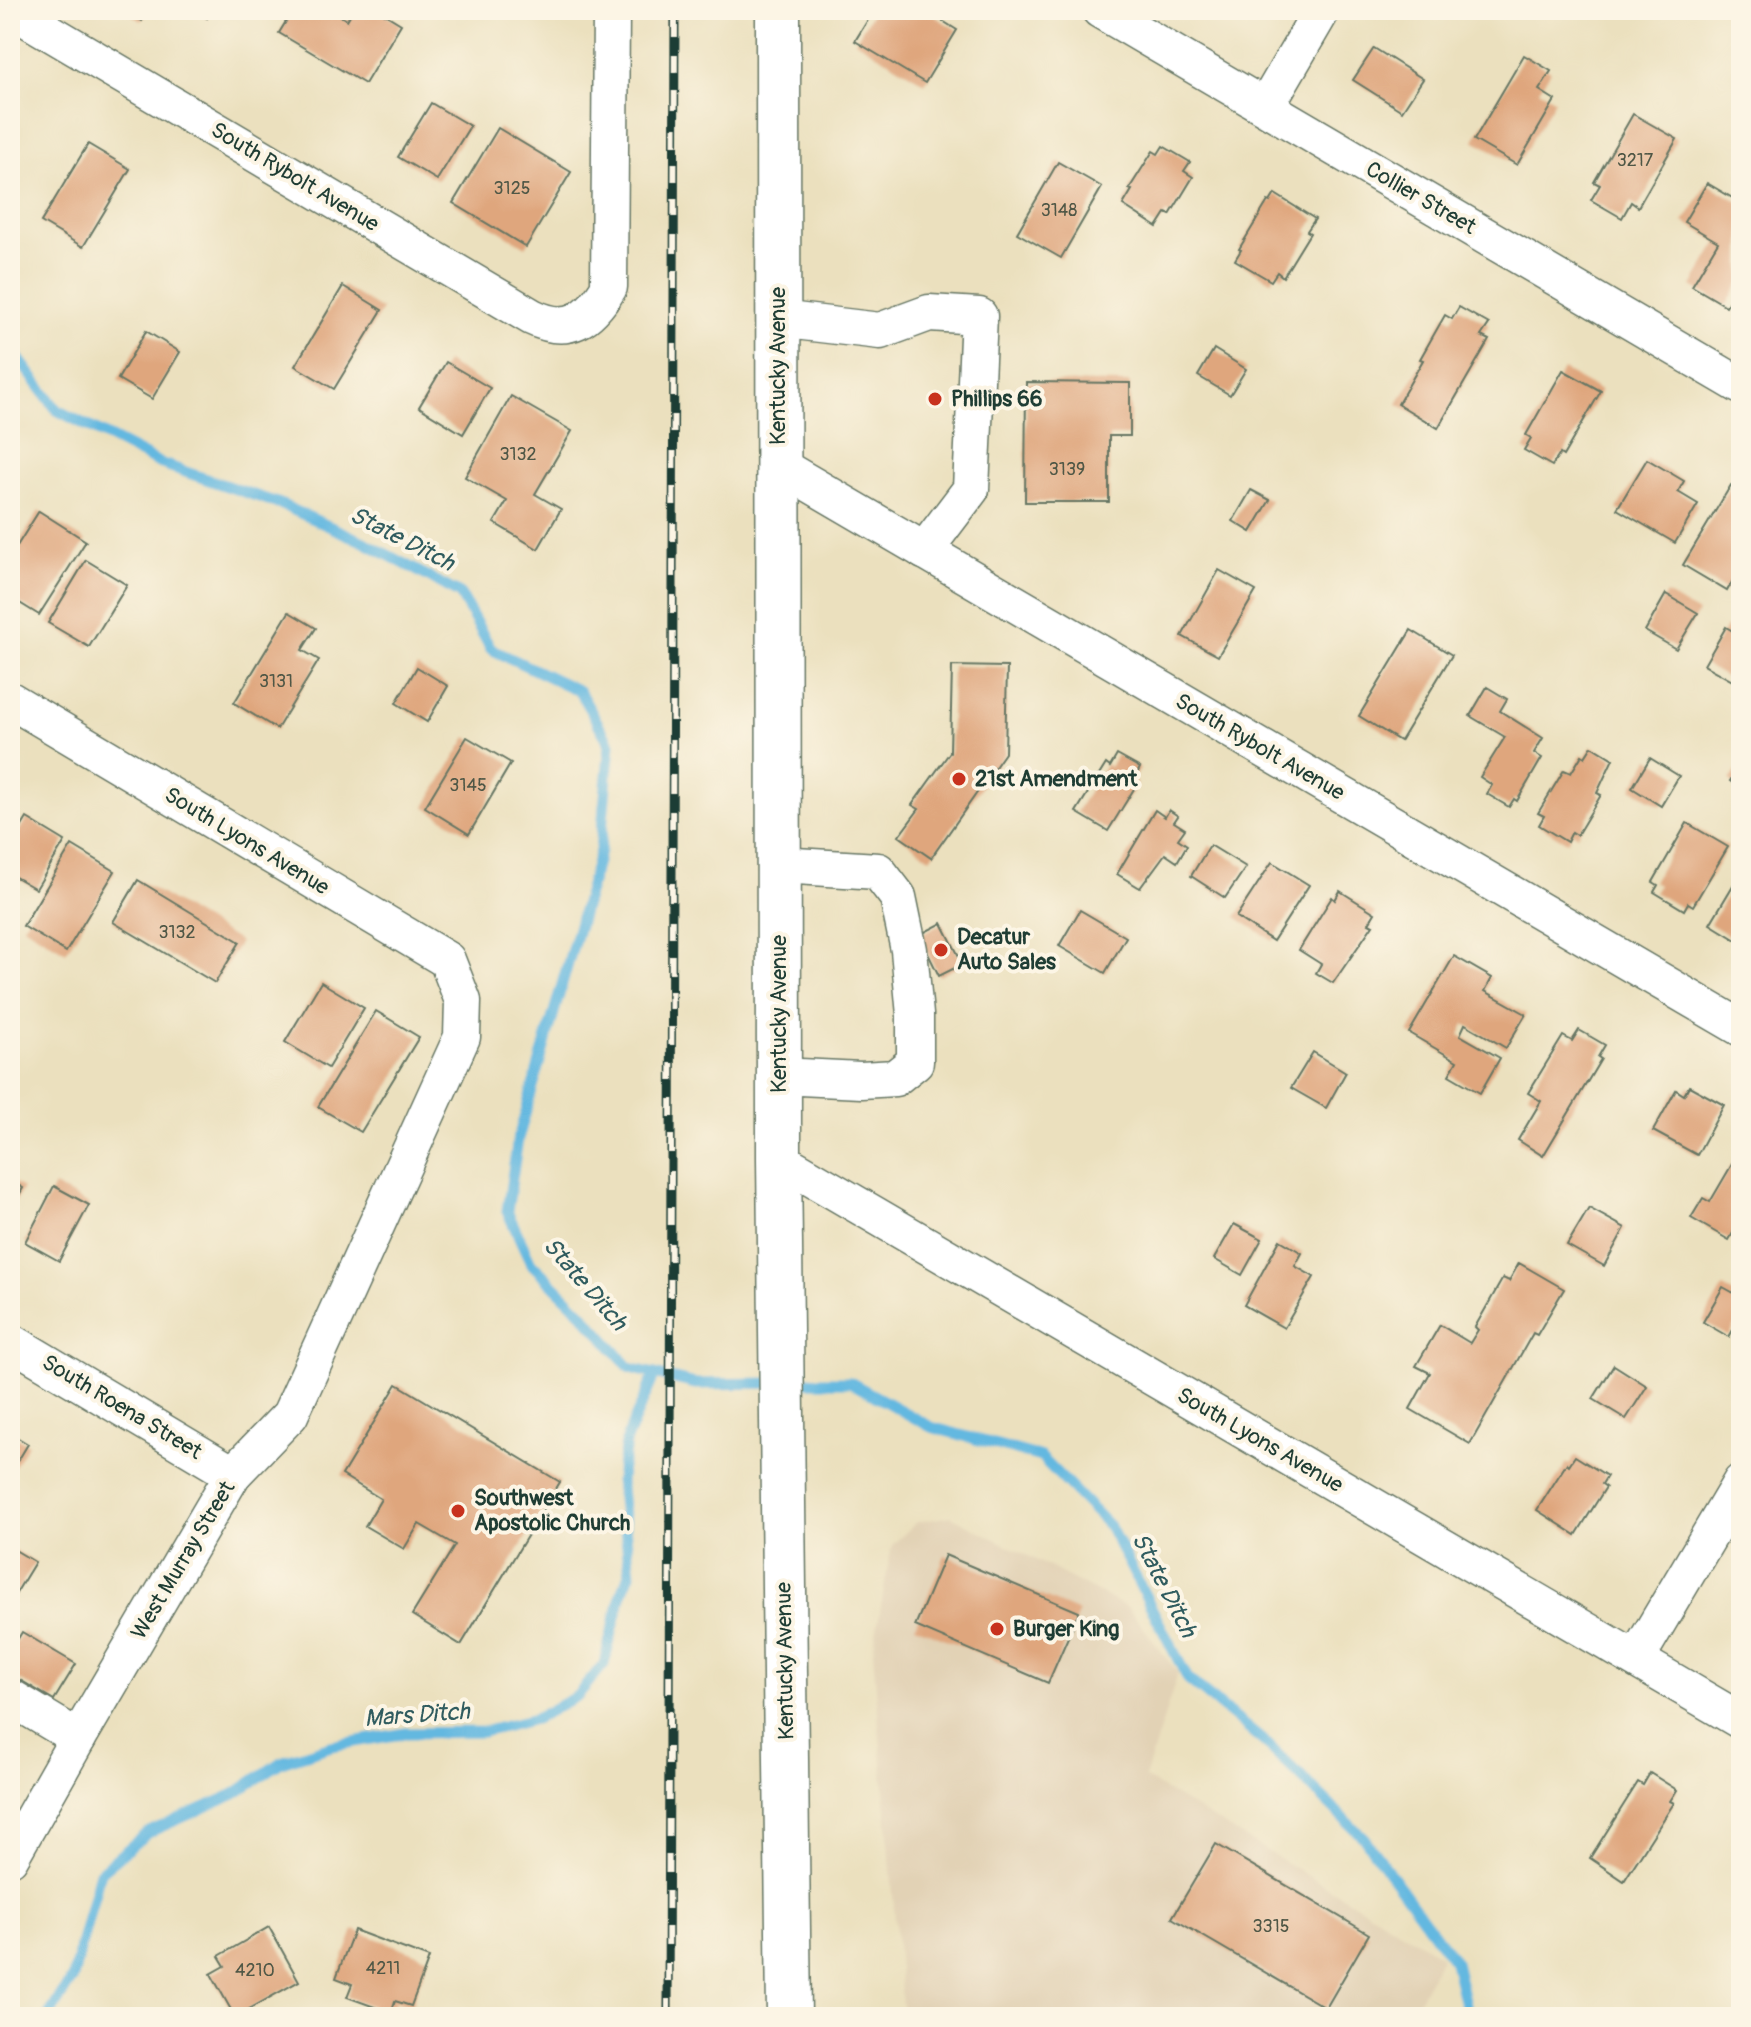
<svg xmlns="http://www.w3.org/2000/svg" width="1751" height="2027" viewBox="0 0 1751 2027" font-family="Pangolin,sans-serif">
<rect width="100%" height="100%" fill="#fcf5e5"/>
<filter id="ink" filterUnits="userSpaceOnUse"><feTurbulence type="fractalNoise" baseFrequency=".0125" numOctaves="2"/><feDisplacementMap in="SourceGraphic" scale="16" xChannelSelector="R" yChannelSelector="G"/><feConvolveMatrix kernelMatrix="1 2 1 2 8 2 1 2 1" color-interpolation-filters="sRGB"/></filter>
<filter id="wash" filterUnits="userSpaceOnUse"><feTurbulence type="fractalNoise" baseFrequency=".006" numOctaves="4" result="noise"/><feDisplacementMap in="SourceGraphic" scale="32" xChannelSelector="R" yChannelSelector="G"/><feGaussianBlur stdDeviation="1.8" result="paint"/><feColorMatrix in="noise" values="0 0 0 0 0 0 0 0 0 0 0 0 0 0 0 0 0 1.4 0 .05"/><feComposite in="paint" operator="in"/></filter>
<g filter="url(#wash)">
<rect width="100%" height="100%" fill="#ebe0be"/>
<!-- built -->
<path fill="#e2d2b5" d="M951,1516L1128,1608L1178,1673L1145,1778L1442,1956L1409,2017H903L873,1651L892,1545L917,1522Z"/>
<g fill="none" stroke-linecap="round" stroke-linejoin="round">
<!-- stream -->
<g stroke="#64b8e0" stroke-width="11">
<path d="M10,347L57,410L159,463L280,504L364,542L460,594L491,649L579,691L610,744L600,851L518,1139L507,1211L531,1263L582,1313L630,1368L695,1384L773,1383"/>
<path d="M790,1382H850L931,1427L1041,1457L1110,1527L1188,1679L1268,1745L1364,1838L1455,1962L1468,2017"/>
<path d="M48,2017L73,1977L100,1872L147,1833L235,1794L281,1762L331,1746L406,1733L483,1732L535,1719L577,1696L604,1664L622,1593L630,1574L620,1479L627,1437L655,1374"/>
</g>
</g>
<g id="blocks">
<!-- building -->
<g fill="#dfa67d">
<path d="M124,10H149L142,21Z"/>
<path d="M194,10H211L207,18Z"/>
<path d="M293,10H331L347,20L353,10H378L401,24L365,84L279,33Z"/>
<path d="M874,10H925L957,30L925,83L855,41Z"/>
<path d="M1374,48L1423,79L1402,111L1353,80Z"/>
<path d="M1524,55L1551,71L1539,90L1555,100L1517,165L1474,140Z"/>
<path d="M431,103L470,126L437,180L398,157Z"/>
<path d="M1633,114L1677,139L1638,207L1631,202L1622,218L1591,200L1600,185L1594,182Z"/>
<path d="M498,128L571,172L526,247L453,203Z"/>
<path d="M88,144L130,169L83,247L41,222Z"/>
<path d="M1163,146L1190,162L1184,171L1193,177L1170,215L1166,213L1157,227L1123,205L1132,190L1129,189L1153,151L1158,154Z"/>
<path d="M1058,162L1102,187L1061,258L1017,233Z"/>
<path d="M1707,183L1741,203V281L1726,306L1692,286L1718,242L1684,222Z"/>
<path d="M1275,194L1315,219L1307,231L1310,233L1283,277L1277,272L1271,281L1235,260L1241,250L1239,249L1268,201L1270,202Z"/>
<path d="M343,286L382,310L334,389L295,366Z"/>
<path d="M1459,307L1489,324L1481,336L1489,340L1438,428L1398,404L1423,360L1420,359L1445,315L1452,319Z"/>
<path d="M146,331L180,352L152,399L118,379Z"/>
<path d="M1214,349L1246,369L1230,395L1198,376Z"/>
<path d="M446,362L490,388L463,434L419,407Z"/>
<path d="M1563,370L1601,391L1563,456L1560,454L1552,466L1524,450L1531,438L1526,435Z"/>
<path d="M1026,382L1130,383V436H1109V502H1025Z"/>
<path d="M511,396L572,431L535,494L561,509L538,549L494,523L507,501L465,477Z"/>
<path d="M1647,459L1684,481L1678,492L1698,504L1675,543L1617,509Z"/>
<path d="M1731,485L1741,491V566L1727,591L1683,565Z"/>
<path d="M1251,490L1270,500L1251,532L1233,521Z"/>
<path d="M39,511L86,541L39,615L10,597V557Z"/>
<path d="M86,560L127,585L89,647L48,623Z"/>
<path d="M1219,570L1256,591L1218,656L1182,636Z"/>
<path d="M1666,594L1698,613L1676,649L1645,631Z"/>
<path d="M289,612L316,628L302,650L319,660L277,729L234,703Z"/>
<path d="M1726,627L1741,636V679L1738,684L1704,665Z"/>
<path d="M1411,630L1452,655L1400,741L1359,716Z"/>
<path d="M952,666L1007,667L1005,753L931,858L899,836L919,809L912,805L950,752Z"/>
<path d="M417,667L448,686L427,722L396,703Z"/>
<path d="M1487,687L1507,699L1500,711L1543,738L1534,753L1542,758L1517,801L1514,799L1509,807L1487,794L1492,785L1480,777L1505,737L1470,716Z"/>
<path d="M467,737L511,763L469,834L425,807Z"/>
<path d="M1592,746L1613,759L1597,793L1601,795L1577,835L1572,832L1567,842L1539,825L1544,816L1538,813L1564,770L1571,773L1582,755L1585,757Z"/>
<path d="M1117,755L1140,768L1133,781L1137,784L1108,831L1076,812L1106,764L1110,767Z"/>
<path d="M1650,758L1679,776L1661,806L1632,788Z"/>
<path d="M1741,764V789L1730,781Z"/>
<path d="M1155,810L1165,817L1169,810L1178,816L1174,822L1185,829L1178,839L1187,845L1177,862L1165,854L1140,888L1117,874Z"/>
<path d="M27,818L65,841L36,889L10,874V846Z"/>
<path d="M1687,823L1728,847L1693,906L1688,903L1684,910L1654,892L1658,885L1653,882Z"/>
<path d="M72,845L115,871L66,952L23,926Z"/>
<path d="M1210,845L1246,867L1225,898L1191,876Z"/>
<path d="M1272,862L1309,885L1273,941L1236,917Z"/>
<path d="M1741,872V943L1710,924Z"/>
<path d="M138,880L240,942L215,983L113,922Z"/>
<path d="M1340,891L1375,913L1369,923L1373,925L1333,983L1316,973L1321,964L1299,950L1332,897L1335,900Z"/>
<path d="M1080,910L1126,937L1105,973L1059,946Z"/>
<path d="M942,923L963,964L939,976L919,935Z"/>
<path d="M1454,956L1492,978L1485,991L1526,1014L1506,1048L1465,1024L1460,1035L1500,1058L1480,1093L1449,1075L1457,1061L1409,1033Z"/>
<path d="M321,982L364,1008L328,1068L285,1042Z"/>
<path d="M376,1011L419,1037L361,1132L318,1107Z"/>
<path d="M1579,1030L1605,1045L1598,1057L1601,1059L1543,1156L1518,1140L1541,1101L1528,1093L1563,1036L1572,1041Z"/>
<path d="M1313,1052L1346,1072L1326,1108L1291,1088Z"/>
<path d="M1689,1086L1724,1105L1697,1155L1653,1131L1676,1090L1684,1095Z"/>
<path d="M1741,1149V1219L1729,1240L1691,1218L1703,1198L1710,1202Z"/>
<path d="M10,1180L23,1188L10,1211Z"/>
<path d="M54,1186L89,1205L59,1261L25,1242Z"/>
<path d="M1589,1208L1625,1228L1604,1266L1567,1245Z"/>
<path d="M1234,1224L1262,1239L1242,1275L1214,1259Z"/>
<path d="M1280,1240L1302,1253L1295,1266L1314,1277L1284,1328L1244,1305Z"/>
<path d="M1519,1263L1564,1289L1537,1335L1533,1333L1470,1444L1410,1409L1430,1373L1416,1366L1440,1325L1470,1343L1478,1330L1475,1327L1503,1278L1509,1281Z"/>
<path d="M1723,1287L1741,1297V1316L1729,1337L1703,1322Z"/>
<path d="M1614,1365L1647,1386L1626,1419L1593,1399Z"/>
<path d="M397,1384L560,1482L461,1645L412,1615L455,1545L419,1524L404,1549L365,1526L381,1499L342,1475Z"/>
<path d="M10,1433L28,1444L10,1474Z"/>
<path d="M1575,1456L1607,1476L1602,1484L1606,1487L1576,1535L1537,1510L1567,1463L1569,1465Z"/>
<path d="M10,1547L35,1562L10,1603Z"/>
<path d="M945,1555L1079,1612L1048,1683L915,1626Z"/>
<path d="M22,1632L76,1664L54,1700L10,1674V1652Z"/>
<path d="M1650,1773L1677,1790L1670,1801L1674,1803L1624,1881L1590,1858L1638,1782L1643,1785Z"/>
<path d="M1216,1844L1369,1934L1326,2008L1172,1918Z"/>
<path d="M269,1927L299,1981L235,2017L211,1974L225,1966L219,1956Z"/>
<path d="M354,1930L429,1958L411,2006L395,2001L391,2013L347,1997L352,1984L336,1978Z"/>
</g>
</g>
</g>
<g filter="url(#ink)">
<use href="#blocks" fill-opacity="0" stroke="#667664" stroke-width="2"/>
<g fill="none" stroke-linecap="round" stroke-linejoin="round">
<defs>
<g id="minor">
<path d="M12,10L532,317C569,335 590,319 609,287L611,10"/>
<path d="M1100,10L1741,386"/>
<path d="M1266,106L1322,10"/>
<path d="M778,319L880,331L929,313L979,316L971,489L924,551"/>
<path d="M778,465L1741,1028"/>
<path d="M10,700L447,960L463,1001L462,1037L290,1415L233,1474L78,1738L10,1858"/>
<path d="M779,865L878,871L898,897L909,950L915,1015V1062L895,1078L861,1080L779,1076"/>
<path d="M779,1159L1741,1721"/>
<path d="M10,1341L233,1474"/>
<path d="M1636,1659L1741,1482"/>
<path d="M10,1697L78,1738"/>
</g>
<path id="major" d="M778,10L779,1159L789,2017"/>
</defs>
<!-- minor casing -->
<use href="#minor" stroke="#667664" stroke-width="39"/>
<!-- major casing -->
<use href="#major" stroke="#667664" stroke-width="47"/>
<!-- minor -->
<use href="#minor" stroke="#fff" stroke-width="36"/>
<!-- major -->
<use href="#major" stroke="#fff" stroke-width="44"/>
<defs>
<path id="rail" d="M668,2017L675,10"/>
</defs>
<!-- rail casing -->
<use href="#rail" stroke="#1f3d34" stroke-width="9"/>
<!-- rail -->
<use href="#rail" stroke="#fcf5e5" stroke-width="6" stroke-dasharray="18" stroke-linecap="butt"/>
</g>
</g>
<!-- markers -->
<g fill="#c8321e" stroke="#fcf5e5" stroke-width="3">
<circle cx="935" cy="399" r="8"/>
<circle cx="959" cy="779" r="8"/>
<circle cx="941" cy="950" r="8"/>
<circle cx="458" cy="1511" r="8"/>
<circle cx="997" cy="1629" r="8"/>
</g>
<g text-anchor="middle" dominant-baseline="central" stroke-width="8" stroke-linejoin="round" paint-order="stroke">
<!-- number labels -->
<g font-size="18" fill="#4f5746">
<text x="1635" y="160">3217</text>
<text x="512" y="188">3125</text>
<text x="1059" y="210">3148</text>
<text x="518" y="454">3132</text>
<text x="1067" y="469">3139</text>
<text x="276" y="681">3131</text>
<text x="468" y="785">3145</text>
<text x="177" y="932">3132</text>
<text x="1271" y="1926">3315</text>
<text x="383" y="1968">4211</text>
<text x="255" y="1970">4210</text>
</g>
<!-- street labels -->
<g font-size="22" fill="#1f3d34" stroke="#fcf5e5">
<text transform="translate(295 177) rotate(31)">South Rybolt Avenue</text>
<text transform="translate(1421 198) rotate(30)">Collier Street</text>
<text transform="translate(778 366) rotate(-90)">Kentucky Avenue</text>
<text transform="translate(1260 747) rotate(30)">South Rybolt Avenue</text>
<text transform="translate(247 841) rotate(31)">South Lyons Avenue</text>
<text transform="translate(779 1014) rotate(-90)">Kentucky Avenue</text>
<text transform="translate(122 1407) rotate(31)">South Roena Street</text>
<text transform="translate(1260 1440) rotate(30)">South Lyons Avenue</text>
<text transform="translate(183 1560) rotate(-59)">West Murray Street</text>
<text transform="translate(785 1661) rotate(-91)">Kentucky Avenue</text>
</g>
<!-- poi labels -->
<g font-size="22" font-weight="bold" fill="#1f3d34" stroke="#fcf5e5" text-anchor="start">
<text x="951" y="399">Phillips 66</text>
<text x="975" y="779">21st Amendment</text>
<text x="957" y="937">Decatur<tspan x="957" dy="25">Auto Sales</tspan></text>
<text x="474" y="1498">Southwest<tspan x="474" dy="25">Apostolic Church</tspan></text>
<text x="1013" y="1629">Burger King</text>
</g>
<!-- water labels -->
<g font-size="24" font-style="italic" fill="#305c5f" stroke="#fcf5e5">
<text transform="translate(402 539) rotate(27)">State Ditch</text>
<text transform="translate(585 1284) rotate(49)">State Ditch</text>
<text transform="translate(1164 1585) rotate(63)">State Ditch</text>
<text transform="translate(417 1715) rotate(-4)">Mars Ditch</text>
</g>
</g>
<!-- margin -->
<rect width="1751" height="2027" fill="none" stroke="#fcf5e5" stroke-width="40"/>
</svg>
